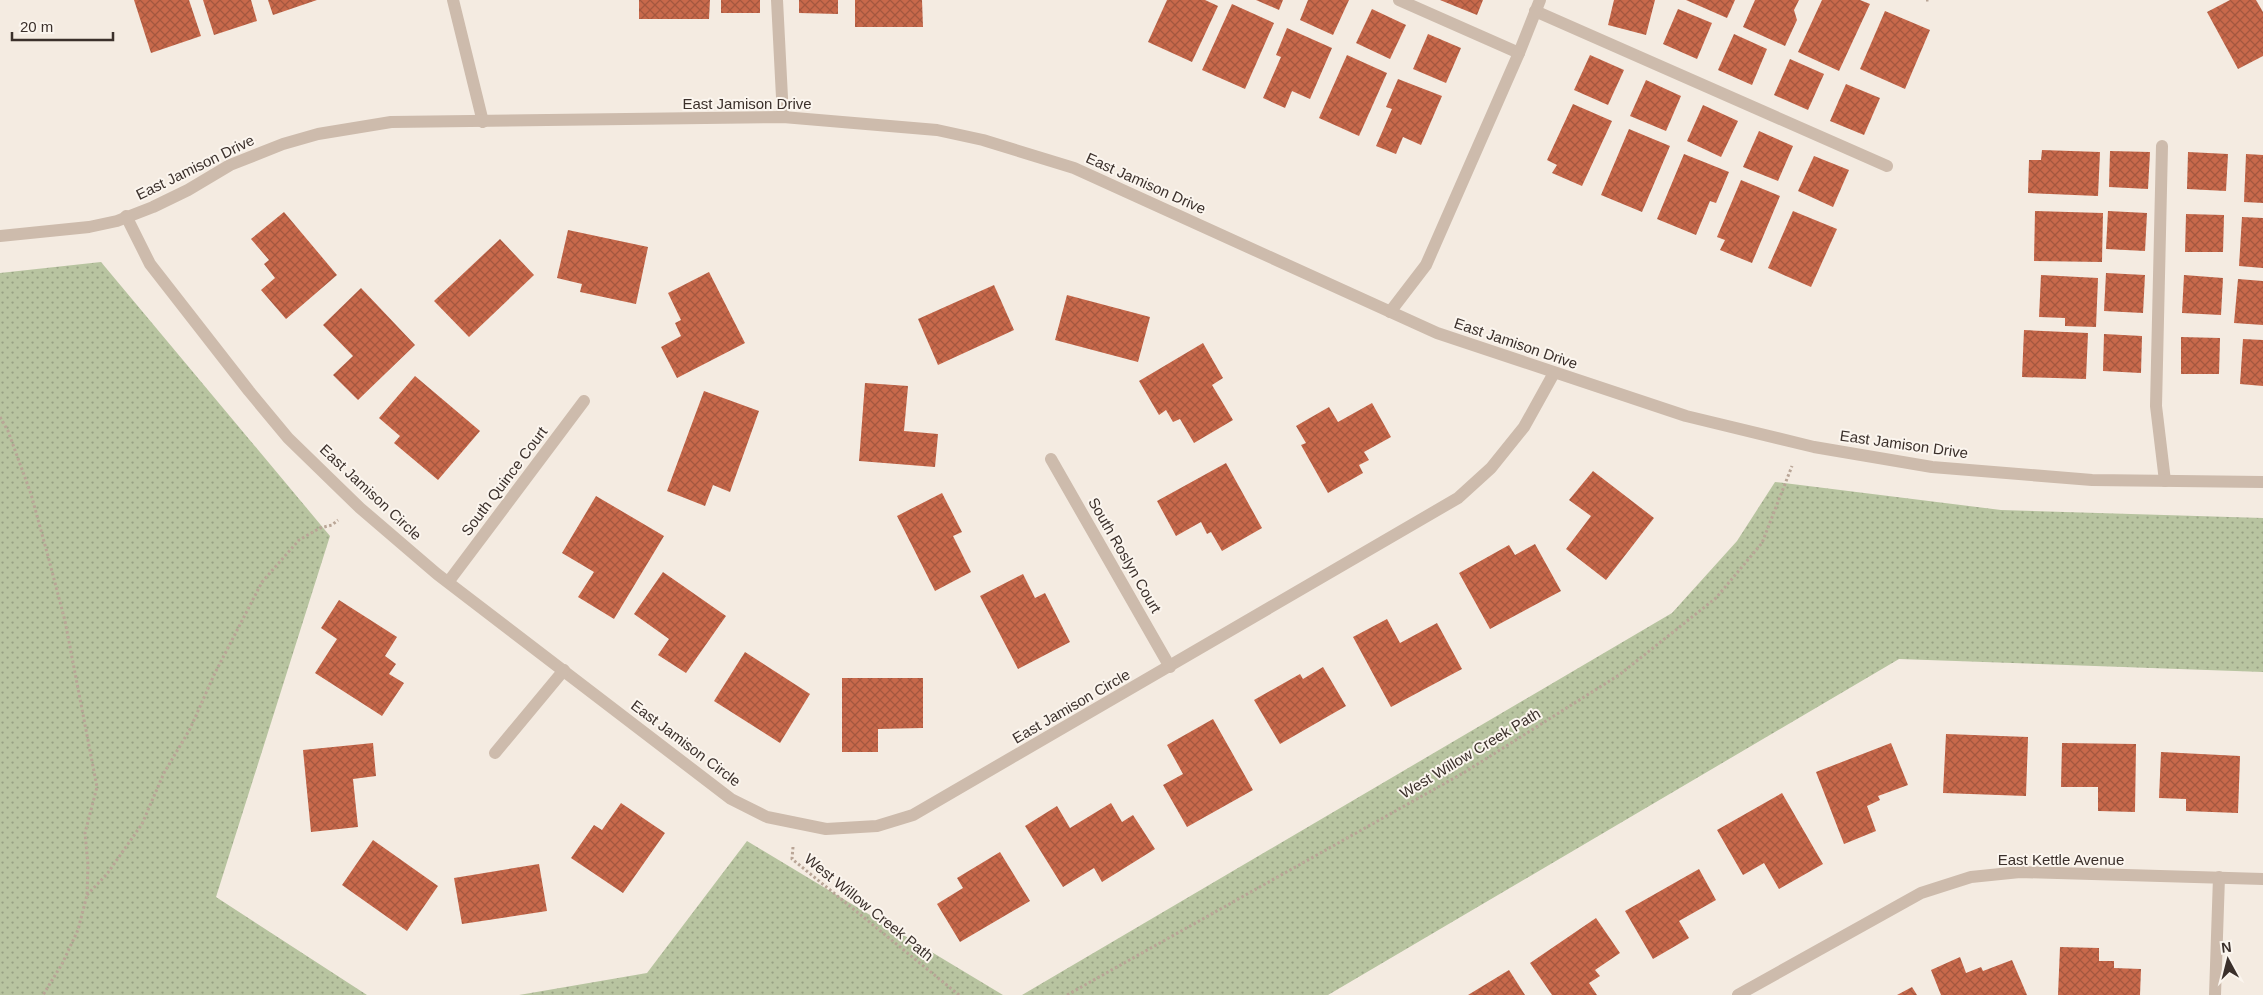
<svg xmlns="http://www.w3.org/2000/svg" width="2263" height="995" viewBox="0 0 2263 995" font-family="Arial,sans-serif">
<defs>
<pattern id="grass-dots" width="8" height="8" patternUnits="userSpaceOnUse" patternTransform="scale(1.25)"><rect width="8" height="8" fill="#b8c4a0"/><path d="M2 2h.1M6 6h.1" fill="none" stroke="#97a083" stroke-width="1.8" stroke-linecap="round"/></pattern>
<pattern id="building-cross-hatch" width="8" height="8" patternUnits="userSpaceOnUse" patternTransform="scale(1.25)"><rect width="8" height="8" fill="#c8694b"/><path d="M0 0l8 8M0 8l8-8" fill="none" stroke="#a4573f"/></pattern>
</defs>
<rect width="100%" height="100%" fill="#f4ebe1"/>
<!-- grass -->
<g fill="url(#grass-dots)">
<path d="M101,262L330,536L216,897L367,995H0V273Z"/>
<path d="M1775,482L2001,510L2263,518V672L1899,659L1328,995H1022L1672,613L1737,541Z"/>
<path d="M747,841L1003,995H519L647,973Z"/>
</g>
<!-- building -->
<g fill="url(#building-cross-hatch)">
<path d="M134,0H189L201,36L151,53Z"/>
<path d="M203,0H251L257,21L214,35Z"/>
<path d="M268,0H317L273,15Z"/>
<path d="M639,0H710L709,19H639Z"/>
<rect x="721" y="0" width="39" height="13"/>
<path d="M799,0H838V14L799,13Z"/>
<path d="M855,0H922L923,27H855Z"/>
<path d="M1167,0H1205L1218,6L1192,62L1148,42Z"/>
<path d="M1256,0H1283L1279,10Z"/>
<path d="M1308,0H1349L1333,35L1300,20Z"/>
<path d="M1440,0H1483L1477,15Z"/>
<path d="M1614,0H1655L1646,35L1608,25Z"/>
<path d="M1686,0H1735L1727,18Z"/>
<path d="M1755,0H1799L1794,10L1797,20L1785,46L1743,27Z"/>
<path d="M1822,0H1860L1870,4L1839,71L1798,52Z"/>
<path d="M2230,0H2256L2263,12V56L2238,69L2207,12Z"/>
<path d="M1232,4L1274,23L1245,89L1202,70Z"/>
<path d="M1372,9L1406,25L1390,59L1356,43Z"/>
<path d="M1678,9L1712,23L1697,59L1663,44Z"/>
<path d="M1885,11L1930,30L1905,89L1860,69Z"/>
<path d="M1287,28L1332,48L1310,99L1292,91L1285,108L1263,98L1281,57L1276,55Z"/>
<path d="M1428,34L1461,48L1446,83L1413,69Z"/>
<path d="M1734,34L1767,49L1752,85L1718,70Z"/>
<path d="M1347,55L1387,73L1359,136L1319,118Z"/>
<path d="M1590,55L1624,70L1608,105L1574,90Z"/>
<path d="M1790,59L1824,74L1808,110L1774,95Z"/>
<path d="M1398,79L1442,96L1421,145L1403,137L1396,154L1376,146L1392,109L1386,107Z"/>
<path d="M1646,80L1681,96L1666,131L1630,116Z"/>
<path d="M1846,84L1880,98L1864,135L1830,121Z"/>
<path d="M1573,104L1612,121L1582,186L1552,173L1557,165L1547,160Z"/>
<path d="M1703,105L1738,121L1721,157L1687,141Z"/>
<path d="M1629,129L1670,146L1642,212L1601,195Z"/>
<path d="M1759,131L1793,146L1778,181L1743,167Z"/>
<path d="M2042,150L2100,152L2098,196L2028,193L2029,160H2041Z"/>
<path d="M2110,151L2150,152L2148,189L2109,187Z"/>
<path d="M2188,152L2228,154L2226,191L2187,189Z"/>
<path d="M1684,154L1729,172L1716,203L1710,201L1696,235L1657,219Z"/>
<path d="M2246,154L2263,155V203L2244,202Z"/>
<path d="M1814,156L1849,170L1833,207L1798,191Z"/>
<path d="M1741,180L1780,196L1752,263L1720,250L1725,240L1717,237Z"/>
<path d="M1793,211L1837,229L1811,287L1768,268Z"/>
<path d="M2035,211L2103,213L2102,262L2034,261Z"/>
<path d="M2108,211L2147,213L2145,251L2106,249Z"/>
<path d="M284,212L337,275L286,319L261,290L275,278L264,264L269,260L251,239Z"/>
<path d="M2186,214L2224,215L2223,252H2185Z"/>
<path d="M2242,217L2263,218V268L2239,266Z"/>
<path d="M568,230L648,247L636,304L580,292L582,284L557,278Z"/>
<path d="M500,239L534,275L469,337L434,301Z"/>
<path d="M709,272L745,343L677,378L661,347L681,336L675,323L681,320L668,293Z"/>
<path d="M2106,273L2145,275L2143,313L2104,311Z"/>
<path d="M2041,275L2098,278L2096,327L2065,326V318L2039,317Z"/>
<path d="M2184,275L2223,278L2221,315L2182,313Z"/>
<path d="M2238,279L2263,281V325L2234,323Z"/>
<path d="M994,285L1014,330L938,365L918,319Z"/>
<path d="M361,288L415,345L358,400L333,375L353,356L323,325Z"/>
<path d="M1067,295L1150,317L1138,362L1055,340Z"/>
<path d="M2024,330L2088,333L2086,379L2022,377Z"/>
<path d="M2104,334L2142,336L2141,373L2103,371Z"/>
<path d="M2181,337L2220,338L2219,374H2181Z"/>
<path d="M2243,339L2263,340V386L2240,384Z"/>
<path d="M1203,343L1223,378L1212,385L1233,420L1194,443L1180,419L1173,422L1166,410L1159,415L1139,381Z"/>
<path d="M415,376L480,431L438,480L394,443L400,436L379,418Z"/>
<path d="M865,383L908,386L904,431L938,434L935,467L859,461Z"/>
<path d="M704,391L759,411L730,492L713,485L705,506L667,491Z"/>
<path d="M1372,403L1391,437L1364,452L1369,460L1359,465L1363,473L1328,493L1301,445L1306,443L1296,426L1329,407L1338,422Z"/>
<path d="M1226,463L1262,528L1222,551L1211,532L1207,534L1201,522L1176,536L1157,501Z"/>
<path d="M1593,471L1654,518L1606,580L1566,549L1591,516L1569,500Z"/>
<path d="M942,493L962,532L953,536L971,572L935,591L897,516Z"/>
<path d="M596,496L664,536L614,619L578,597L594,572L562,553Z"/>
<path d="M1535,544L1561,591L1490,629L1459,573L1509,545L1515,555Z"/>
<path d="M663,572L726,616L686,673L658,655L669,639L634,614Z"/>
<path d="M1023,574L1035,598L1045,593L1070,642L1018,669L980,596Z"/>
<path d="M339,600L397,637L385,656L396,664L389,674L404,683L382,716L315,673L337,639L321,628Z"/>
<path d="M1387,619L1400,643L1437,623L1462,669L1391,707L1353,637Z"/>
<path d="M745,652L810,694L780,743L714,701Z"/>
<path d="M1323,667L1346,706L1280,744L1254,700L1300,674L1303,679Z"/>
<path d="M842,678H923V728L878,729V752H842Z"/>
<path d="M1213,719L1253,790L1187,827L1163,785L1183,774L1167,745Z"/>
<path d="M1946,734L2028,737L2026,796L1943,793Z"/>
<path d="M373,743L376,776L353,779L358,827L311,832L303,750Z"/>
<path d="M1891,743L1908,785L1878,796L1880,800L1867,806L1876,831L1844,844L1816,772Z"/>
<path d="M2062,743L2136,744L2135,812L2098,811V787H2061Z"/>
<path d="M2161,752L2240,756L2238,813L2186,811V799L2159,798Z"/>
<path d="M1782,793L1823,864L1779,889L1764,863L1743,875L1717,830Z"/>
<path d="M621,803L665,833L623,893L571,858L594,825L602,830Z"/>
<path d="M1111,803L1122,822L1133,815L1155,849L1102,882L1094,868L1063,887L1025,826L1057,806L1070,828Z"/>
<path d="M373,840L438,886L407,931L342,885Z"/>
<path d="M1000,852L1030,901L960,942L937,904L963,888L957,878Z"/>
<path d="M539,864L547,911L462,924L454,878Z"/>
<path d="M1699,869L1716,900L1679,921L1689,938L1653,959L1625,911Z"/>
<path d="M1596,918L1620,953L1595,970L1600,976L1589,983L1597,995H1552L1530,963Z"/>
<path d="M2060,947L2099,948V961H2114V968L2141,969L2140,995H2058Z"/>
<path d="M1960,957L1966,973L1981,967L1983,971L2012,960L2027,995H1941L1931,970Z"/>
<path d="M1509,970L1525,995H1468Z"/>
<path d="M1912,987L1917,995H1897Z"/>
</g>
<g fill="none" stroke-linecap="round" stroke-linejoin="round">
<!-- path -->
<g stroke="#b9a596" stroke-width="3" stroke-dasharray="2.5 2.5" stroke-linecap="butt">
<path d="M1926,0H1930"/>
<path d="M0,417L8,431L31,494L48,556L65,621L97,787L85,833L88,865L87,895L78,930L62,964L43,995"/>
<path d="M793,847L792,859L959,995"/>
<path d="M87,895L107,874L142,824L164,773L190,729L214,675L262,582L299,540L320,528L332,525L338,520"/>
<path d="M1067,995L1465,772L1619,675L1716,598L1762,543L1792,466"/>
</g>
<!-- street -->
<g stroke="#cdbbac" stroke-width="12">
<path d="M453,0L483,122"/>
<path d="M777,0L783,117"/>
<path d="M1399,0L1519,53"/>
<path d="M1535,11L1887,166"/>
<path d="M2162,146L2156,406L2165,481"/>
<path d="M126,216L150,264L249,391L288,438L360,508L437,574L731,799L767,817L826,829L877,826L913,815L1458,498L1491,468L1524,427L1554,373"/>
<path d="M0,236L89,227L117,221L153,207L188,190L230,165L283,144L318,134L391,122L783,117L937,130L983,140L1074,168L1437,333L1686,416L1814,447L1932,467L2092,480L2263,482"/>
<path d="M1390,312L1426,265L1519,53L1540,0"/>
<path d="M1051,459L1170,667"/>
<path d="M449,581L584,401"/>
<path d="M495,753L564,670"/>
<path d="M1738,995L1921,893L1971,877L2020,872L2263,879"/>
<path d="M2215,995L2219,877"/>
</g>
</g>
<g text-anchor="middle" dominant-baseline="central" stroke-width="4" stroke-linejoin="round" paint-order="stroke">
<!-- street labels -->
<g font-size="15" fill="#3b302b" stroke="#fbf5ee">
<text x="747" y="103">East Jamison Drive</text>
<text transform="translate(195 167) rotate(-26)">East Jamison Drive</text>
<text transform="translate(1146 183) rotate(24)">East Jamison Drive</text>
<text transform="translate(1516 343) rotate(19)">East Jamison Drive</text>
<text transform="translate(1904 444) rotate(8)">East Jamison Drive</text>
<text transform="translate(504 481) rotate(-53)">South Quince Court</text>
<text transform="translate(371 492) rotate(43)">East Jamison Circle</text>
<text transform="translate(1125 555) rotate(60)">South Roslyn Court</text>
<text transform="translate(1071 706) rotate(-30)">East Jamison Circle</text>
<text transform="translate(686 743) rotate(37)">East Jamison Circle</text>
<text transform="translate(1470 753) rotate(-31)">West Willow Creek Path</text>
<text x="2061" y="859">East Kettle Avenue</text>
<text transform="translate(869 907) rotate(39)">West Willow Creek Path</text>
</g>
</g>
<!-- north arrow -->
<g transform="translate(2228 960) rotate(353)" stroke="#fbf5ee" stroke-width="4" paint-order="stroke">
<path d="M0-4L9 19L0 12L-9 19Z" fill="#3b302b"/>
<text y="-8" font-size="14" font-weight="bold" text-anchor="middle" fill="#3b302b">N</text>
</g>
<!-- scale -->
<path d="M12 32v8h101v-8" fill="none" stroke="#3b302b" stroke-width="2.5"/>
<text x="20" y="32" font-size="15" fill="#3b302b" stroke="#fbf5ee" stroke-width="4" paint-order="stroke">20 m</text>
</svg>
